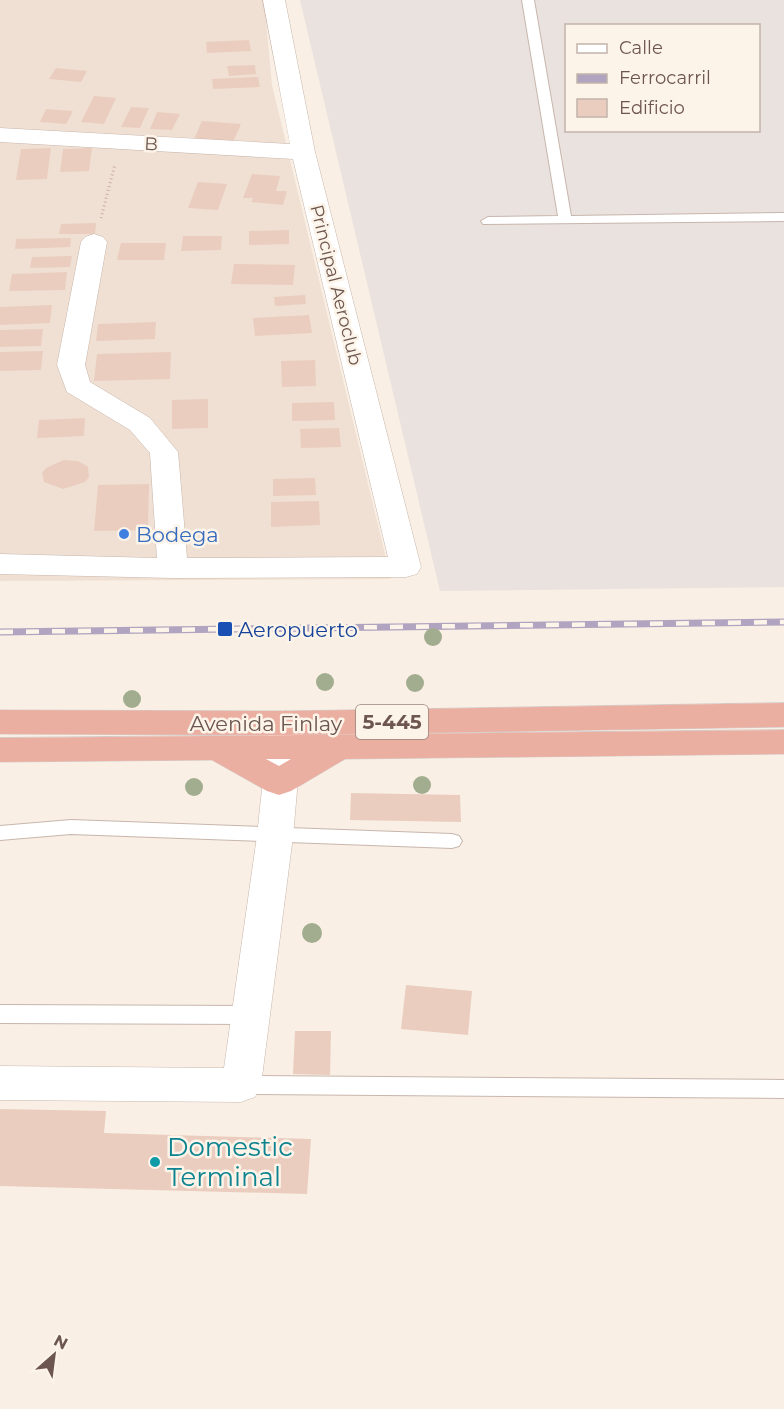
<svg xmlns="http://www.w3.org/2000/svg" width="784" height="1409" viewBox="0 0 784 1409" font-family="Montserrat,sans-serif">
<rect width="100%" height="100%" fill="#f9efe4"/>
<!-- residential -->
<path fill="#efe0d3" d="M0,0H264L272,85L391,579L0,581Z"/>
<!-- industrial -->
<path fill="#e9e2de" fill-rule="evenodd" d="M300,0H784V587L440,591ZM566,26H758V130H566Z"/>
<!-- building -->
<g fill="#eacdbf">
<path d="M249,40L251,51L207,53L206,42Z"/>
<path d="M255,65L256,74L229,76L227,66Z"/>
<path d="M56,68L87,71L81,82L49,79Z"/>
<path d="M258,77L260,87L213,89L212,79Z"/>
<path d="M94,96L116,98L104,124L81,122Z"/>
<path d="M131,107L149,108L140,128L121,127Z"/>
<path d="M46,109L73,111L66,124L40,122Z"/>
<path d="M157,112L180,114L172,130L150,129Z"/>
<path d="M202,121L241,124L233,142L194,139Z"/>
<path d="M51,148L47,179L16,180L21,149Z"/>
<path d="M92,148L89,171L60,172L63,149Z"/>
<path d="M252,174L280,176L276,191H287L283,205L251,202L253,198H243Z"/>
<path d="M198,182L227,184L218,210L188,208Z"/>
<path d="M96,223L95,234H59L61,224Z"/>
<path d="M289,230V244L249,245V231Z"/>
<path d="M183,236H222L221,250L181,251Z"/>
<path d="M71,238L70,247L15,249L16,239Z"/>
<path d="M121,243H166L164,260H117Z"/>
<path d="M72,256L70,267L30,268L32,257Z"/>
<path d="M234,264L295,265L293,285L231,284Z"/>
<path d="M67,272L65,290L9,291L12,274Z"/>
<path d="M305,295L306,304L275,306L274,297Z"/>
<path d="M52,305L50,323L0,325V307Z"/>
<path d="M309,315L312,333L255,336L253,318Z"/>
<path d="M156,322L155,339L96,341L98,324Z"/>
<path d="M43,329L41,346L0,347V330Z"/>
<path d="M43,351L41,370L0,371V352Z"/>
<path d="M171,352L170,379L94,381L97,354Z"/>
<path d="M315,360L316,386L282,387L281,361Z"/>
<path d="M208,399V428L172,429V400Z"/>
<path d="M334,402L335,420L292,421V403Z"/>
<path d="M85,418L84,436L37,438L39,420Z"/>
<path d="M339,428L341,447L301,448L300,429Z"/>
<path d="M64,460L78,461L88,467L89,477L85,482L63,489L44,482L42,473L46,468Z"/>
<path d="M315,478L316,495L273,496V479Z"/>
<path d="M149,484L148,530L94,531L98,485Z"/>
<path d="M319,501L320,525L271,527V502Z"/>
<path d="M351,793L460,795L461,822L350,820Z"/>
<path d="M406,985L472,991L468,1035L401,1029Z"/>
<path d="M295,1031H331L330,1075L293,1074Z"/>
<path d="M0,1109L106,1111L104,1133L311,1139L307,1194L0,1186Z"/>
</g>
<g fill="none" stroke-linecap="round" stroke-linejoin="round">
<defs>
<g id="lane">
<path d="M522,0H534L571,216L784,213V221L483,224L481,221L488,217L558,216Z"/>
<path d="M71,820L452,834L459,836L462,841L459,846L452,848L71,834L0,840V826Z"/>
<path d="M0,1005L249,1006L256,1009L259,1015L256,1021L249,1024L0,1023Z"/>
<path d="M241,1076L784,1080V1098L241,1094L233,1091L230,1085L233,1079Z"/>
</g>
<g id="street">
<path d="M263,0H285L315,152L421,567L417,574L406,577L173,578L0,574V554L157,558L150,453L130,430L67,392L57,365L81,242L85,237L94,234L103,237L107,242L85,365L90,382L150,418L178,452L187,558L388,557L293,159L0,142V128L290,144Z"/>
<path d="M286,711L298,715L303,723L293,836L261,1085L255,1097L241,1102L0,1100V1066L224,1068L257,836L269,723L274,715Z"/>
</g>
<g id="highway">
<path d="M784,703V727L286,735L0,734V710L286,711Z"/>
<path d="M784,730V754L345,759L291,791L279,795L267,791L212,760L0,762V738ZM266,759H291L279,766Z"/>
</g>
</defs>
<!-- lane casing -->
<use href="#lane" stroke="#c8b6ac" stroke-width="2"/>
<!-- street casing -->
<use href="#street" stroke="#c8b6ac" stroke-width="1"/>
<!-- highway casing -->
<use href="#highway" stroke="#d3ccca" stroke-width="1"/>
<!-- path -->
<path stroke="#cfb0a3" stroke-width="3" stroke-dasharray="1 3" stroke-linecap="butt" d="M101,218L115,164"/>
<!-- lane -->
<use href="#lane" fill="#fff" fill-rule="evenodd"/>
<!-- street -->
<use href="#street" fill="#fff" fill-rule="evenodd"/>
<!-- highway -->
<use href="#highway" fill="#ebafa2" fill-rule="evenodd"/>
<defs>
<path id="rail" d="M0,632L784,622"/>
</defs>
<!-- rail casing -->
<use href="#rail" stroke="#b1a4c0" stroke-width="7"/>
<!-- rail -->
<use href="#rail" stroke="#fcf3e9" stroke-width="4.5" stroke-dasharray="13" stroke-linecap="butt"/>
</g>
<!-- trees -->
<g fill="#a2ad8f">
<circle cx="433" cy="637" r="9"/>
<circle cx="325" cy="682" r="9"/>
<circle cx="415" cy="683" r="9"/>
<circle cx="132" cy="699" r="9"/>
<circle cx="422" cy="785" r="9"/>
<circle cx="194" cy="787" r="9"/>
<circle cx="312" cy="933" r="10"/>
</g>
<!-- markers -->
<circle fill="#3f7fe0" stroke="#fcf3e9" stroke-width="2" cx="124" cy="534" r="6"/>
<rect fill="#1a4fb4" stroke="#fcf3e9" stroke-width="2" x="217" y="621" width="16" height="16" rx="3"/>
<circle fill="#0f9aa8" stroke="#fcf3e9" stroke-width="2" cx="155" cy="1162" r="6"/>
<g text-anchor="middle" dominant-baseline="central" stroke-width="5" stroke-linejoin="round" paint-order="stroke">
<!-- far-street labels -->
<g font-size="18" fill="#6d564d" stroke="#fcf3e9">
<text transform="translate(151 144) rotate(3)">B</text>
<text transform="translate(336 285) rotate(76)">Principal Aeroclub</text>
</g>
<!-- shield labels -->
<rect fill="#fcf3e9" stroke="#98857c" stroke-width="1.5" x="356" y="705" width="72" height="34" rx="4.5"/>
<g font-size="20" font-weight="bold" fill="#6d564d">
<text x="392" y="722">5-445</text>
</g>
<!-- shop labels -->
<g font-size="21" fill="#366cbe" stroke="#fcf3e9" text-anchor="start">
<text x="136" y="534">Bodega</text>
</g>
<!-- transit labels -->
<g font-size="21" fill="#164399" stroke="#fcf3e9" text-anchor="start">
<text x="238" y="629">Aeropuerto</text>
</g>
<!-- street labels -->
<g font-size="21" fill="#6d564d" stroke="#fcf3e9">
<text x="266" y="723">Avenida Finlay</text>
</g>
<!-- near-culture labels -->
<g font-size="26" fill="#0d838f" stroke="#fcf3e9" text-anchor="start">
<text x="167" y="1147">Domestic<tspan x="167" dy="30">Terminal</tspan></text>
</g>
</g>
<!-- legend -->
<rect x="565" y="24" width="195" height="108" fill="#fcf3e9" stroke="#c3b4ab" stroke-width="1.5"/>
<rect x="577" y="44" width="30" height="9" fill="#ffffff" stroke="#c3b4ab" stroke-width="1.5"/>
<text x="619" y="54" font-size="18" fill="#6d564d">Calle</text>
<rect x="577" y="74" width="30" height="9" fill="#b1a4c0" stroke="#c3b4ab" stroke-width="1.5"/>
<text x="619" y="84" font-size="18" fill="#6d564d">Ferrocarril</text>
<rect x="577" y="99" width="30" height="18" fill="#eacdbf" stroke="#c3b4ab" stroke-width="1.5"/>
<text x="619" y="114" font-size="18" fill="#6d564d">Edificio</text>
<!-- north arrow -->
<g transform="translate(54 1355) rotate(28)" stroke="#fcf3e9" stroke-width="4.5" paint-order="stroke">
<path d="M0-4.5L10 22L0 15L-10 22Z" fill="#6d564d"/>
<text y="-9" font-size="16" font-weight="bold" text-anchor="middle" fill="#6d564d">N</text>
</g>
</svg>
